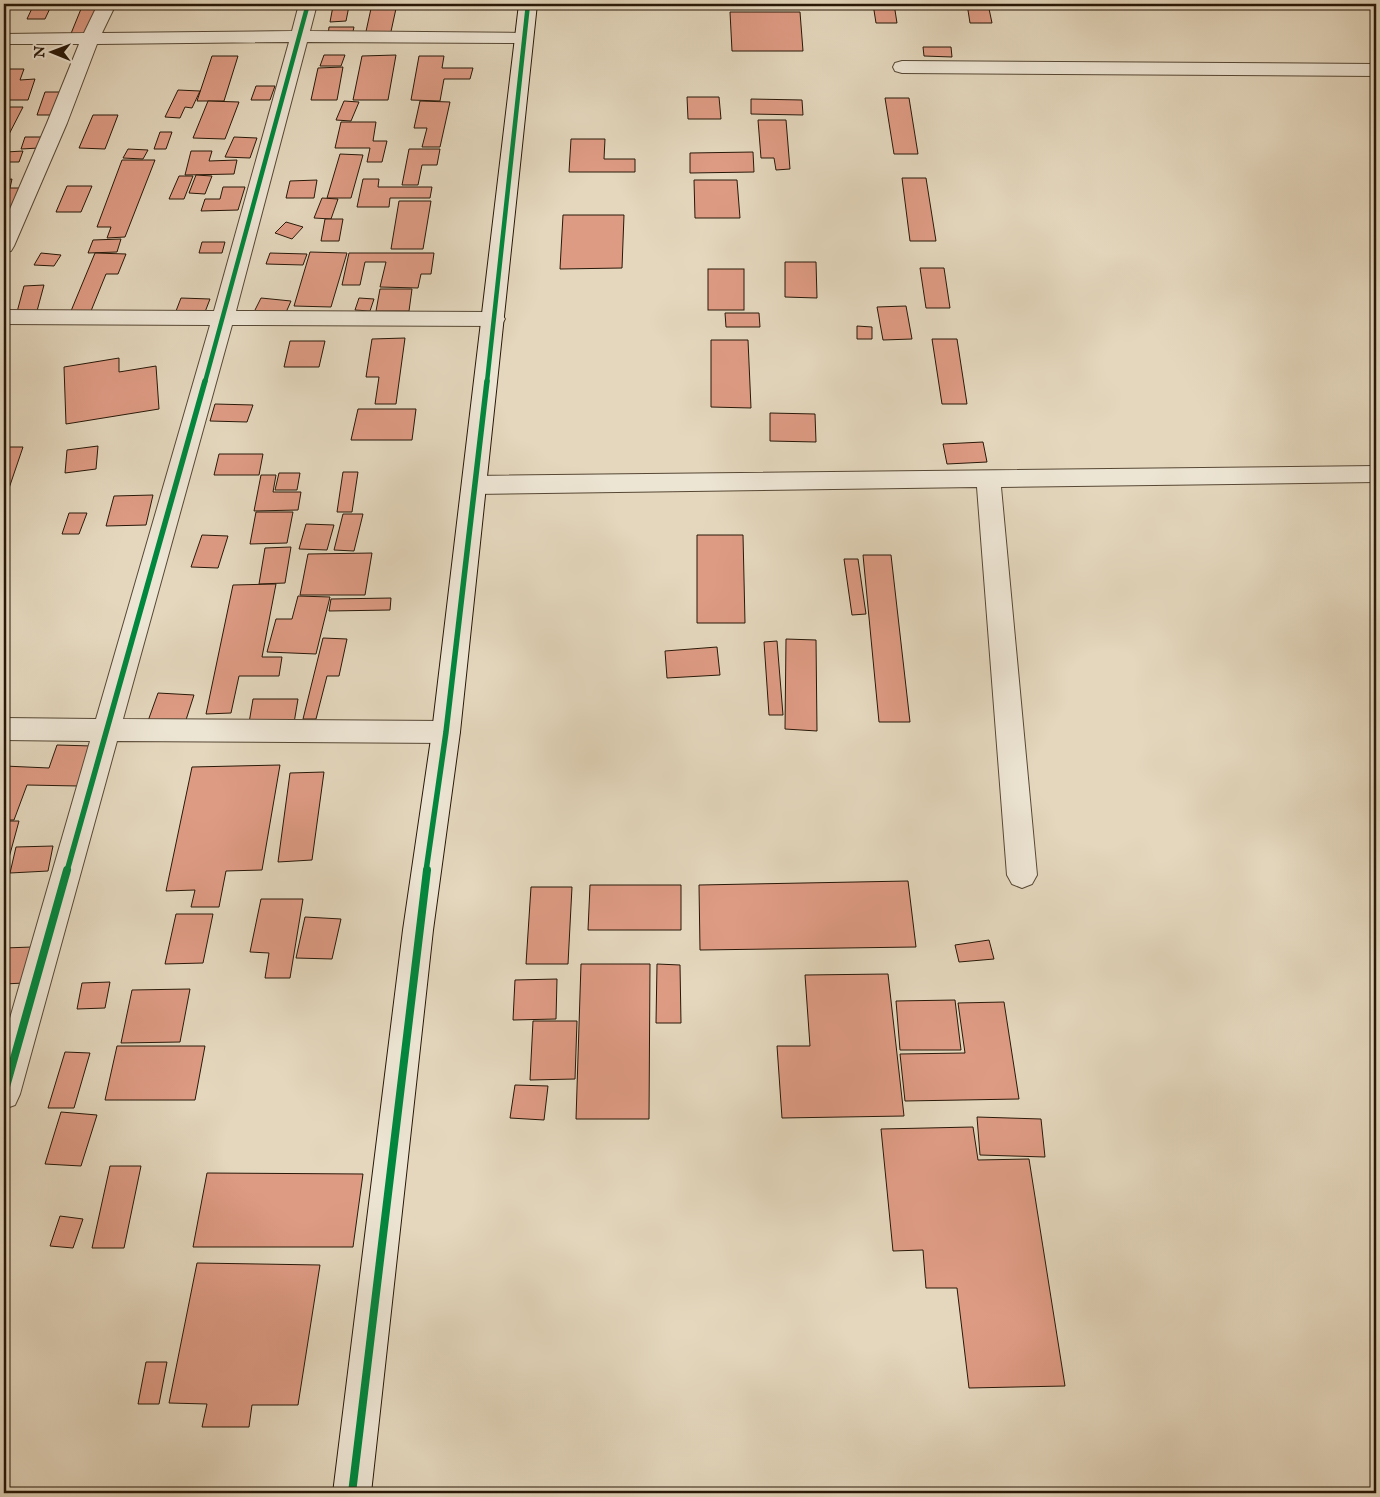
<svg xmlns="http://www.w3.org/2000/svg" width="1380" height="1497" viewBox="0 0 1380 1497" font-family="'IM FELL English',serif">
<rect width="100%" height="100%" fill="#e4d7bd"/>
<filter id="stains"><feTurbulence type="fractalNoise" baseFrequency=".004" numOctaves="4"/><feColorMatrix values="0 0 0 0 .2 0 0 0 0 .09 0 0 0 0 .02 0 0 0 .5 -.17"/></filter>
<radialGradient id="worn" r=".72"><stop offset=".6" stop-color="#630" stop-opacity="0"/><stop offset="1" stop-color="#630" stop-opacity=".3"/></radialGradient>
<!-- building -->
<g fill="#de9b84" stroke="#281808">
<path d="M34,4H52L45,19H27Z"/>
<path d="M83,4H99L87,36H70Z"/>
<path d="M372,4H397L390,36H365Z"/>
<path d="M873,4H894L897,23H876Z"/>
<path d="M967,4H988L992,23H970Z"/>
<path d="M333,6H349L346,21L330,22Z"/>
<path d="M730,12H800L803,51H732Z"/>
<path d="M329,27H354L352,36H328Z"/>
<path d="M923,47H951L952,57L924,56Z"/>
<path d="M324,55H345L341,66H320Z"/>
<path d="M396,55L388,100H353L362,56Z"/>
<path d="M212,56H238L224,101H197Z"/>
<path d="M419,56H444L442,68H473L470,79H444L440,101L411,100Z"/>
<path d="M343,67L337,100H311L318,68Z"/>
<path d="M9,69H24L20,80L35,79L28,100H4V82Z"/>
<path d="M256,86H275L270,100H251Z"/>
<path d="M178,90L200,91L192,108L185,107L180,118L165,117Z"/>
<path d="M45,92H65L56,115H37Z"/>
<path d="M687,97H719L721,119H688Z"/>
<path d="M885,98H909L918,154H894Z"/>
<path d="M751,99L802,100L803,115L751,114Z"/>
<path d="M208,101L239,102L225,139L193,138Z"/>
<path d="M344,101L359,102L351,121L336,120Z"/>
<path d="M420,101L450,102L440,147H422L427,128H414Z"/>
<path d="M4,107H23L4,144Z"/>
<path d="M93,115H118L105,149L79,148Z"/>
<path d="M758,120H786L790,169L776,170L774,158H761Z"/>
<path d="M341,122H376L373,141H387L382,162H367L370,148H335Z"/>
<path d="M160,132H172L166,149H154Z"/>
<path d="M25,137H43L39,148L21,149Z"/>
<path d="M234,137L257,138L250,158L225,157Z"/>
<path d="M571,139H605L604,159H635V172H569Z"/>
<path d="M128,149L148,150L143,159L123,158Z"/>
<path d="M409,149H440L437,165H422L418,185H402Z"/>
<path d="M23,151L19,162H4L6,152Z"/>
<path d="M191,151H212L209,161L237,160L234,174L185,175Z"/>
<path d="M753,152L754,172L690,173V153Z"/>
<path d="M340,154L363,155L351,198H327Z"/>
<path d="M122,160H155L125,237L107,238L111,227H97Z"/>
<path d="M196,175L212,176L205,194L189,193Z"/>
<path d="M179,176H193L184,199H169Z"/>
<path d="M902,178H926L936,241H910Z"/>
<path d="M12,179L10,188H4V180Z"/>
<path d="M363,179H379L378,187H432L430,198H390L389,207H357Z"/>
<path d="M317,180L314,198H286L290,181Z"/>
<path d="M694,180H737L740,218H695Z"/>
<path d="M67,186H92L81,212H56Z"/>
<path d="M223,187H245L238,210L201,211L205,199H220Z"/>
<path d="M4,188H24L14,212H4Z"/>
<path d="M322,198L338,199L331,219L314,218Z"/>
<path d="M399,201H431L423,249H391Z"/>
<path d="M563,215H624L622,268L560,269Z"/>
<path d="M325,219H343L339,241H321Z"/>
<path d="M286,222L303,227L292,239L275,233Z"/>
<path d="M121,239L117,252L88,253L93,240Z"/>
<path d="M202,242H225L222,253H199Z"/>
<path d="M310,252L347,253L331,307L294,306Z"/>
<path d="M41,253L61,255L54,266L34,265Z"/>
<path d="M95,253L126,254L118,274H106L91,311H71Z"/>
<path d="M270,253L307,254L303,265L266,264Z"/>
<path d="M349,253H434L431,274H421L418,288L380,287L386,262H365L360,285H342Z"/>
<path d="M785,262H816L817,298L785,297Z"/>
<path d="M920,268H944L950,308H926Z"/>
<rect x="708" y="269" width="36" height="41"/>
<path d="M44,285L37,311L17,312L24,286Z"/>
<path d="M380,289H412L409,311H376Z"/>
<path d="M181,298L210,299L205,312L176,311Z"/>
<path d="M261,298L291,301L284,317L253,314Z"/>
<path d="M359,298L374,299L370,311L355,310Z"/>
<path d="M906,306L912,339L883,340L877,307Z"/>
<path d="M725,313H759L760,327H726Z"/>
<path d="M857,326L872,327V339H857Z"/>
<path d="M405,338L396,404H375L379,377H366L372,339Z"/>
<path d="M932,339H957L967,404H942Z"/>
<path d="M711,340H748L751,408L711,407Z"/>
<path d="M290,341H325L319,367H284Z"/>
<path d="M119,358V372L156,366L159,409L66,424L64,367Z"/>
<path d="M215,404L253,405L247,422L210,421Z"/>
<path d="M358,409H416L412,440H351Z"/>
<path d="M770,413L815,414L816,442L770,441Z"/>
<path d="M983,442L987,462L947,464L943,444Z"/>
<path d="M98,446L96,469L65,473L67,450Z"/>
<path d="M4,447H23L4,503Z"/>
<path d="M219,454H263L259,475H214Z"/>
<path d="M343,472H358L352,512H337Z"/>
<path d="M279,473H300L297,490H275Z"/>
<path d="M261,475H276L273,492H301L298,510L254,511Z"/>
<path d="M153,495L146,525L106,526L114,496Z"/>
<path d="M256,512H293L287,543L250,544Z"/>
<path d="M69,513H87L79,534H62Z"/>
<path d="M343,514H363L354,551L334,550Z"/>
<path d="M306,524L334,525L327,550L299,549Z"/>
<path d="M202,535L228,536L218,568L191,567Z"/>
<path d="M697,535H743L745,623H697Z"/>
<path d="M291,547L285,583L259,584L265,548Z"/>
<path d="M372,553L365,595H300L308,554Z"/>
<path d="M863,555H891L910,722H879Z"/>
<path d="M844,559H858L866,614L852,615Z"/>
<path d="M276,584L262,657H282L279,676H239L231,713L206,714L233,585Z"/>
<path d="M298,596L330,597L316,654L267,652L276,619H292Z"/>
<path d="M391,598L390,610L329,611L331,599Z"/>
<path d="M323,638L347,639L339,676H327L316,719H303Z"/>
<path d="M786,639L816,640L817,731L785,729Z"/>
<path d="M777,641L783,715H769L764,642Z"/>
<path d="M717,647L720,675L667,678L665,651Z"/>
<path d="M158,693L194,695L185,723L148,721Z"/>
<path d="M253,699H298L294,723H249Z"/>
<path d="M57,745L92,746L78,786L27,785L14,820H4V766L49,768Z"/>
<path d="M280,765L262,870L226,871L219,907H191L195,890L166,891L192,767Z"/>
<path d="M324,772L312,860L278,862L290,773Z"/>
<path d="M4,821H19L4,876Z"/>
<path d="M53,846L48,871L10,873L16,847Z"/>
<path d="M908,881L916,947L700,950L699,885Z"/>
<path d="M590,885H681V930H588Z"/>
<path d="M531,887H572L568,964H526Z"/>
<path d="M261,899H303L290,978H265L269,953L250,952Z"/>
<path d="M176,914H213L203,963L165,964Z"/>
<path d="M305,917L341,919L332,959L296,958Z"/>
<path d="M989,940L994,959L959,962L955,945Z"/>
<path d="M32,947L24,983L4,984V948Z"/>
<path d="M581,964H650L649,1119H576Z"/>
<path d="M657,964L680,965L681,1023H656Z"/>
<path d="M888,974L904,1116L782,1118L777,1046H810L805,975Z"/>
<path d="M557,979L556,1019L513,1020L515,980Z"/>
<path d="M110,982L105,1008L77,1009L82,983Z"/>
<path d="M190,989L180,1042L121,1043L132,990Z"/>
<path d="M955,1000L961,1050H900L896,1001Z"/>
<path d="M1004,1002L1019,1099L905,1101L900,1054L965,1053L958,1003Z"/>
<path d="M533,1021H577L575,1079L530,1080Z"/>
<path d="M117,1046H205L195,1100H105Z"/>
<path d="M65,1052L90,1053L74,1108H48Z"/>
<path d="M515,1085L548,1086L544,1120L510,1118Z"/>
<path d="M61,1112L97,1115L81,1166L45,1164Z"/>
<path d="M977,1117L1041,1119L1045,1157L980,1155Z"/>
<path d="M973,1127L978,1160L1029,1159L1065,1386L969,1388L957,1288H926L923,1250L893,1251L881,1129Z"/>
<path d="M110,1166H141L124,1248H92Z"/>
<path d="M207,1173L363,1174L353,1247H193Z"/>
<path d="M60,1216L83,1219L73,1248L50,1246Z"/>
<path d="M197,1263L320,1265L298,1405H252L249,1427H202L207,1404L169,1403Z"/>
<path d="M146,1362H167L159,1404H138Z"/>
</g>
<g fill="none" stroke-linecap="round" stroke-linejoin="round">
<defs>
<g id="street">
<path d="M98,4H116L102,33L292,31L299,4H317L310,31L524,33L530,34L533,38L530,42L524,43L307,42L236,311L494,312L502,314L505,319L502,324L494,326L232,325L123,719L446,721L456,724L460,732L456,740L446,743L117,741L20,1094L15,1105L4,1109V1039L90,741L4,740V718L96,719L210,325L4,324V310L214,311L289,42L97,44L67,123L14,246L11,251L4,252V223L47,123L79,44H4V34L84,33Z"/>
<path d="M902,61L1376,64V76L902,73L895,71L893,67L895,63Z"/>
<path d="M1376,466V482L1001,487L1037,875L1032,884L1022,888L1012,884L1007,875L977,487L474,494L465,491L462,485L465,479L474,476Z"/>
</g>
<path id="secondary" d="M519,4H537L460,732L433,930L371,1493H333L403,930L432,732Z"/>
</defs>
<!-- street casing -->
<use href="#street" stroke="#574835" stroke-width="2"/>
<!-- secondary casing -->
<use href="#secondary" stroke="#281808" stroke-width="2"/>
<!-- street -->
<use href="#street" fill="#ede5d4" fill-rule="evenodd"/>
<!-- secondary -->
<use href="#secondary" fill="#ede5d4" fill-rule="evenodd"/>
<defs>
<g id="cycleway-far2">
<path d="M205,382L308,4"/>
<path d="M487,382L528,4"/>
</g>
<g id="cycleway-far1">
<path d="M67,871L205,381"/>
<path d="M426,871L446,732L487,381"/>
</g>
<g id="cycleway">
<path d="M4,1094L67,870"/>
<path d="M352,1493L427,870"/>
</g>
</defs>
<!-- cycleway-far2 casing -->
<use href="#cycleway-far2" stroke="#ede5d4" stroke-width="7"/>
<!-- cycleway-far1 casing -->
<use href="#cycleway-far1" stroke="#ede5d4" stroke-width="9"/>
<!-- cycleway casing -->
<use href="#cycleway" stroke="#ede5d4" stroke-width="11"/>
<!-- cycleway-far2 -->
<use href="#cycleway-far2" stroke="#00873e" stroke-width="4.5"/>
<!-- cycleway-far1 -->
<use href="#cycleway-far1" stroke="#00873e" stroke-width="5.5"/>
<!-- cycleway -->
<use href="#cycleway" stroke="#00873e" stroke-width="8"/>
</g>
<!-- margin -->
<rect width="1380" height="1497" fill="none" stroke="#e4d7bd" stroke-width="20"/>
<rect x="5" y="5" width="1370" height="1487" fill="none" stroke="#281808" stroke-width="2.5"/>
<rect x="10" y="10" width="1360" height="1477" fill="none" stroke="#281808"/>
<!-- north arrow -->
<g transform="translate(52 52) rotate(271)" stroke="#ede5d4" stroke-width="4" paint-order="stroke">
<path d="M0-4L9 19L0 12L-9 19Z" fill="#281808"/>
<text y="-8" font-size="14" font-weight="bold" text-anchor="middle" fill="#281808">N</text>
</g>
<rect width="100%" height="100%" filter="url(#stains)"/>
<rect width="100%" height="100%" fill="url(#worn)"/>
</svg>
